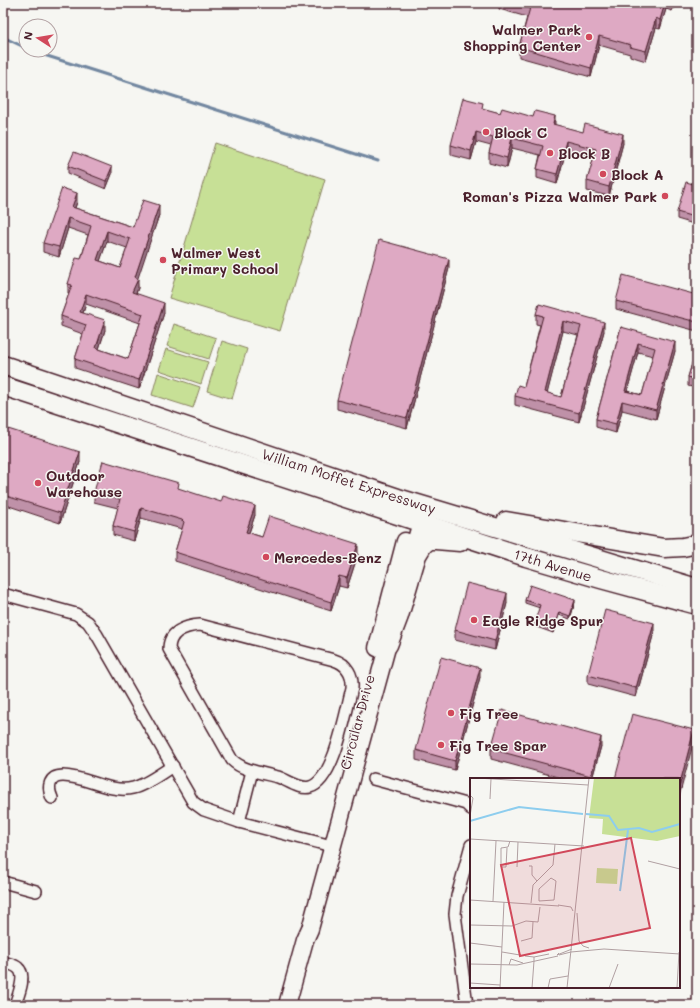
<svg xmlns="http://www.w3.org/2000/svg" width="700" height="1008" viewBox="0 0 700 1008" font-family="Mali,sans-serif">
<rect width="100%" height="100%" fill="#f6f6f2"/>
<filter id="ink" filterUnits="userSpaceOnUse"><feTurbulence type="fractalNoise" baseFrequency=".025" numOctaves="2"/><feDisplacementMap in="SourceGraphic" scale="8" xChannelSelector="R" yChannelSelector="G"/><feConvolveMatrix kernelMatrix="1 2 1 2 8 2 1 2 1" color-interpolation-filters="sRGB"/></filter>
<g filter="url(#ink)">
<!-- pitch -->
<g fill="#c7e096" stroke="#888060">
<path d="M215,143L325,179L280,331L169,298Z"/>
<path d="M174,324L216,338L209,359L167,346Z"/>
<path d="M222,341L247,349L232,399L207,391Z"/>
<path d="M166,349L208,362L201,384L159,370Z"/>
<path d="M158,373L200,387L193,408L152,395Z"/>
</g>
<g fill="none" stroke-linecap="round" stroke-linejoin="round">
<!-- stream -->
<g stroke="#7287a0" stroke-width="3">
<path d="M3,37L26,48"/>
<path d="M31,50L44,55L378,161"/>
</g>
<defs>
<g id="street">
<path d="M3,594L76,614L88,622L97,635L193,802L204,810L239,822L324,844"/>
<path d="M200,625L334,660C347,664 353,675 352,688C346,711 334,781 310,787C300,790 287,780 278,777C263,773 243,771 232,760L169,649C169,632 185,626 200,625Z"/>
<path d="M373,779L459,802L466,804L471,809"/>
<path d="M52,798C47,787 49,776 63,776C85,776 111,794 133,788C146,785 161,773 173,766"/>
<path d="M239,822L252,771"/>
<path d="M3,882L36,891"/>
<path d="M3,962C8,964 14,964 18,968C27,975 18,996 15,1005"/>
<path d="M467,1005L455,914L457,896L471,845"/>
</g>
<g id="secondary">
<path d="M410,560L424,512"/>
<path d="M377,648L405,541"/>
<path d="M287,1005L305,940L310,929L391,633"/>
</g>
<g id="primary">
<path d="M3,365L398,498L697,588"/>
<path d="M3,386L526,557L601,579L697,605"/>
<path d="M506,521L664,548L683,547L697,544"/>
<path d="M388,645L399,616L417,555L423,545L429,540H436L460,542"/>
</g>
</defs>
<!-- street casing -->
<use href="#street" stroke="#4a1f2b" stroke-width="14"/>
<!-- secondary casing -->
<use href="#secondary" stroke="#4a1f2b" stroke-width="19"/>
<!-- primary casing -->
<use href="#primary" stroke="#4a1f2b" stroke-width="21"/>
<!-- street -->
<use href="#street" stroke="#f6f6f2" stroke-width="11"/>
<!-- secondary -->
<use href="#secondary" stroke="#f6f6f2" stroke-width="16"/>
<!-- primary -->
<use href="#primary" stroke="#f6f6f2" stroke-width="18"/>
</g>
<!-- wall -->
<g fill="#bf91a8" stroke="#4a1f2b" fill-rule="evenodd">
<path d="M499,3H675L672,11L666,9L660,29L656,28L646,61L630,56V54L599,45L591,77L519,57V47L527,17L499,9Z"/>
<path d="M483,109L500,113L555,125L623,143L609,196L587,191V181L594,157L566,150L557,184L537,178V169L540,155L512,148L507,168L489,163V153L491,146L476,142L471,160L451,155V145Z"/>
<path d="M68,166L112,174L106,189L68,173Z"/>
<path d="M697,185V225L677,219V212Z"/>
<path d="M77,202L75,208L133,227L159,215L137,278L138,288L136,294L164,313L139,389L75,368V359L83,334L61,326V316L69,294L68,293V284L81,259L88,235L68,228L59,257L43,252V243ZM107,241L127,248L120,268L100,261ZM86,304L140,323L128,359L99,349L105,330L83,313Z"/>
<path d="M449,268L407,428L337,409V400Z"/>
<path d="M697,295V331L616,309V301Z"/>
<path d="M536,314L604,331L579,422L515,405V396L524,387L540,325L536,324ZM563,331L578,335L561,397L547,393Z"/>
<path d="M621,327L675,351L656,419L622,410L616,433L596,427V419ZM638,352L653,356L642,395L627,391Z"/>
<path d="M697,347V388L688,386V377Z"/>
<path d="M3,435L80,462L60,523L3,504Z"/>
<path d="M179,489L255,515L249,533L262,537L358,554L347,588L339,586L331,611L175,561V552L182,529L141,518L134,541L113,535V526L118,508L94,502V492Z"/>
<path d="M525,600L575,602L570,619L559,615L553,633L534,626V624L540,608L525,603Z"/>
<path d="M507,603L495,650L455,640V630Z"/>
<path d="M654,632L636,697L588,684V675Z"/>
<path d="M480,677L455,770L416,760V750Z"/>
<path d="M601,746L592,779H565L491,759V749Z"/>
</g>
<!-- shaded-wall -->
<g fill="#9b7688" stroke="#4a1f2b">
<path d="M665,3H666V9L660,29V20Z"/>
<path d="M672,3H675L672,11Z"/>
<path d="M656,18V28L646,61V51Z"/>
<path d="M599,36V45L591,77V68Z"/>
<path d="M555,116V126L553,124Z"/>
<path d="M476,132V142L471,160V151Z"/>
<path d="M623,134V143L609,196V187Z"/>
<path d="M512,138V148L507,168V158Z"/>
<path d="M566,141V150L557,184V174Z"/>
<path d="M112,167V174L106,189V181Z"/>
<path d="M77,193V202L72,216V207Z"/>
<path d="M159,205V215L135,287V277Z"/>
<path d="M68,218V228L59,257V247Z"/>
<path d="M107,231V241L97,270V260Z"/>
<path d="M449,259V268L407,428V418Z"/>
<path d="M138,279V288L132,302V292Z"/>
<path d="M86,294V304L80,321V312Z"/>
<path d="M164,303V313L139,389V380Z"/>
<path d="M105,320V330L96,358V348Z"/>
<path d="M563,321V331L545,402V392Z"/>
<path d="M604,322V331L579,422V413Z"/>
<path d="M675,342V351L656,419V410Z"/>
<path d="M638,343V352L625,399V391Z"/>
<path d="M622,401V410L616,433V424Z"/>
<path d="M80,452V462L60,523V513Z"/>
<path d="M255,506V515L246,541V532Z"/>
<path d="M141,508V518L134,541V532Z"/>
<path d="M358,544V554L347,588V578Z"/>
<path d="M339,576V586L331,611V602Z"/>
<path d="M507,593V603L495,650V641Z"/>
<path d="M575,600V602L570,619V616Z"/>
<path d="M559,612V615L553,633V630Z"/>
<path d="M654,623V632L636,697V688Z"/>
<path d="M480,668V677L455,770V761Z"/>
<path d="M694,730V740L679,797V787Z"/>
<path d="M601,737V746L592,779H591V776Z"/>
</g>
<!-- building -->
<g fill="#dea9c3" stroke="#4a1f2b" fill-rule="evenodd">
<path d="M510,3H665L660,20L656,18L646,51L630,47L631,45L599,36L591,68L519,47L530,8Z"/>
<path d="M463,98L483,103L482,108L500,113L502,108L533,117L535,111L555,116L553,124L583,132L585,124L623,134L609,187L587,181L596,149L566,141L557,174L537,169L543,146L512,138L507,158L489,153L493,137L476,132L471,151L451,145Z"/>
<path d="M74,152L112,167L106,181L68,166Z"/>
<path d="M686,182L697,185V218L677,212Z"/>
<path d="M62,188L77,193L72,207L133,227L143,200L159,205L135,277L138,279L132,292L164,303L139,380L75,359L86,325L61,316L72,285L68,284L76,258L81,259L91,226L68,218L59,247L43,243ZM107,231L130,239L120,268L97,260ZM86,294L143,314L128,359L96,348L105,320L80,312Z"/>
<path d="M379,240L449,259L407,418L337,400Z"/>
<path d="M623,275L697,295V322L616,301Z"/>
<path d="M539,304L604,322L579,413L515,396L518,385L524,387L543,316L536,314ZM563,321L581,326L561,397L545,392Z"/>
<path d="M621,327L675,342L656,410L622,401L616,424L596,419ZM638,343L655,348L642,395L625,391Z"/>
<path d="M697,347V380L688,377Z"/>
<path d="M5,428L80,452L60,513L3,495V435Z"/>
<path d="M103,461L179,483L178,488L221,502L223,496L255,506L246,532L262,537L269,516L358,544L347,578L339,576L331,602L175,552L184,522L182,520L141,508L134,532L113,526L120,499L94,492Z"/>
<path d="M467,583L507,593L495,641L455,630Z"/>
<path d="M530,585L575,600L570,616L559,612L553,630L534,624L540,605L525,600Z"/>
<path d="M605,610L654,623L636,688L588,675Z"/>
<path d="M441,657L480,668L455,761L416,750Z"/>
<path d="M502,710L601,737L591,776L491,749Z"/>
<path d="M632,714L694,730L679,787V779H615Z"/>
</g>
</g>
<!-- markers -->
<g fill="#d1495b" stroke="#f6f6f2" stroke-width="1.5">
<circle cx="589" cy="37" r="4"/>
<circle cx="486" cy="132" r="4"/>
<circle cx="550" cy="153" r="4"/>
<circle cx="603" cy="174" r="4"/>
<circle cx="665" cy="196" r="4"/>
<circle cx="163" cy="260" r="4"/>
<circle cx="38" cy="483" r="4"/>
<circle cx="266" cy="557" r="4"/>
<circle cx="474" cy="620" r="4"/>
<circle cx="451" cy="713" r="4"/>
<circle cx="441" cy="745" r="4"/>
</g>
<g text-anchor="middle" dominant-baseline="central" stroke-width="3" stroke-linejoin="round" paint-order="stroke">
<!-- poi labels -->
<g font-size="14" font-weight="bold" fill="#4a1f2b" stroke="#f6f6f2" text-anchor="start">
<text x="581" y="29" text-anchor="end">Walmer Park<tspan x="581" dy="16">Shopping Center</tspan></text>
<text x="494" y="132">Block C</text>
<text x="558" y="153">Block B</text>
<text x="611" y="174">Block A</text>
<text x="657" y="196" text-anchor="end">Roman's Pizza Walmer Park</text>
<text x="171" y="252">Walmer West<tspan x="171" dy="16">Primary School</tspan></text>
<text x="46" y="475">Outdoor<tspan x="46" dy="16">Warehouse</tspan></text>
<text x="274" y="557">Mercedes-Benz</text>
<text x="482" y="620">Eagle Ridge Spur</text>
<text x="459" y="713">Fig Tree</text>
<text x="449" y="745">Fig Tree Spar</text>
</g>
<!-- street labels -->
<g font-size="14" fill="#4a1f2b" stroke="#f6f6f2">
<text transform="translate(349 481) rotate(18)">William Moffet Expressway</text>
<text transform="translate(553 565) rotate(17)">17th Avenue</text>
<text transform="translate(357 722) rotate(-75)">Circular Drive</text>
</g>
</g>
<!-- overview -->
<g transform="translate(470 778)">
<rect width="210" height="210" fill="#f6f6f2"/>
<path d="M124,0H210V58L187,63L132,56L133,41L119,40Z" fill="#c7e096"/>
<path d="M127,90L148,91L147,106L126,105Z" fill="#c7e096"/>
<path fill="none" stroke="#8dcdee" stroke-width="2" d="M116,36L139,38L148,52L169,50L182,54L210,46M0,43L49,29L113,36M150,113L158,52"/>
<path fill="none" stroke="#b1a0a2" stroke-width="1" d="M7,0L118,7M0,17L3,20L0,38M20,21L21,1M0,61L114,68M37,70L36,89H31V70L38,69L40,63M178,83L210,91M59,88H62V97L67,103M47,89L48,64M81,100L86,103L84,122L69,123V111ZM0,122L89,128M23,123L26,63M61,125L63,107L83,87L85,66M88,127L101,129L103,133M107,135L109,163L113,168L119,170M0,147L42,148L56,143L68,144L70,129M51,163L62,160L63,144M0,165L32,169M32,174L50,177M101,174L134,171L210,176M89,175L87,177L102,171M89,177L101,174M55,178L64,179V183M64,179L79,176M0,186L47,187L88,178M39,187L41,181L53,185M0,205L30,207M30,210L34,124M62,210L64,183M78,210L80,201L98,198M97,210L119,0M139,210L148,186M207,210L209,174"/>
<path fill="#d1495b" fill-opacity="0.15" stroke="#d1495b" stroke-width="2" d="M161,60L180,150L50,178L31,87Z"/>
<rect width="210" height="210" fill="none" stroke="#4a1f2b" stroke-width="2"/>
</g>
<!-- margin -->
<rect width="700" height="1008" fill="none" stroke="#f6f6f2" stroke-width="16"/>
<rect x="8" y="8" width="684" height="992" fill="none" stroke="#4a1f2b" stroke-width="1.5" filter="url(#ink)"/>
<!-- north arrow -->
<g transform="translate(38 38) rotate(282)"><circle r="19" fill="#f6f6f2" stroke="#b1a0a2"/>
<path d="M0-3L7 15L0 10L-7 15Z" fill="#d1495b"/>
<text y="-6" font-size="11" font-weight="bold" text-anchor="middle" fill="#4a1f2b">N</text>
</g>
</svg>
